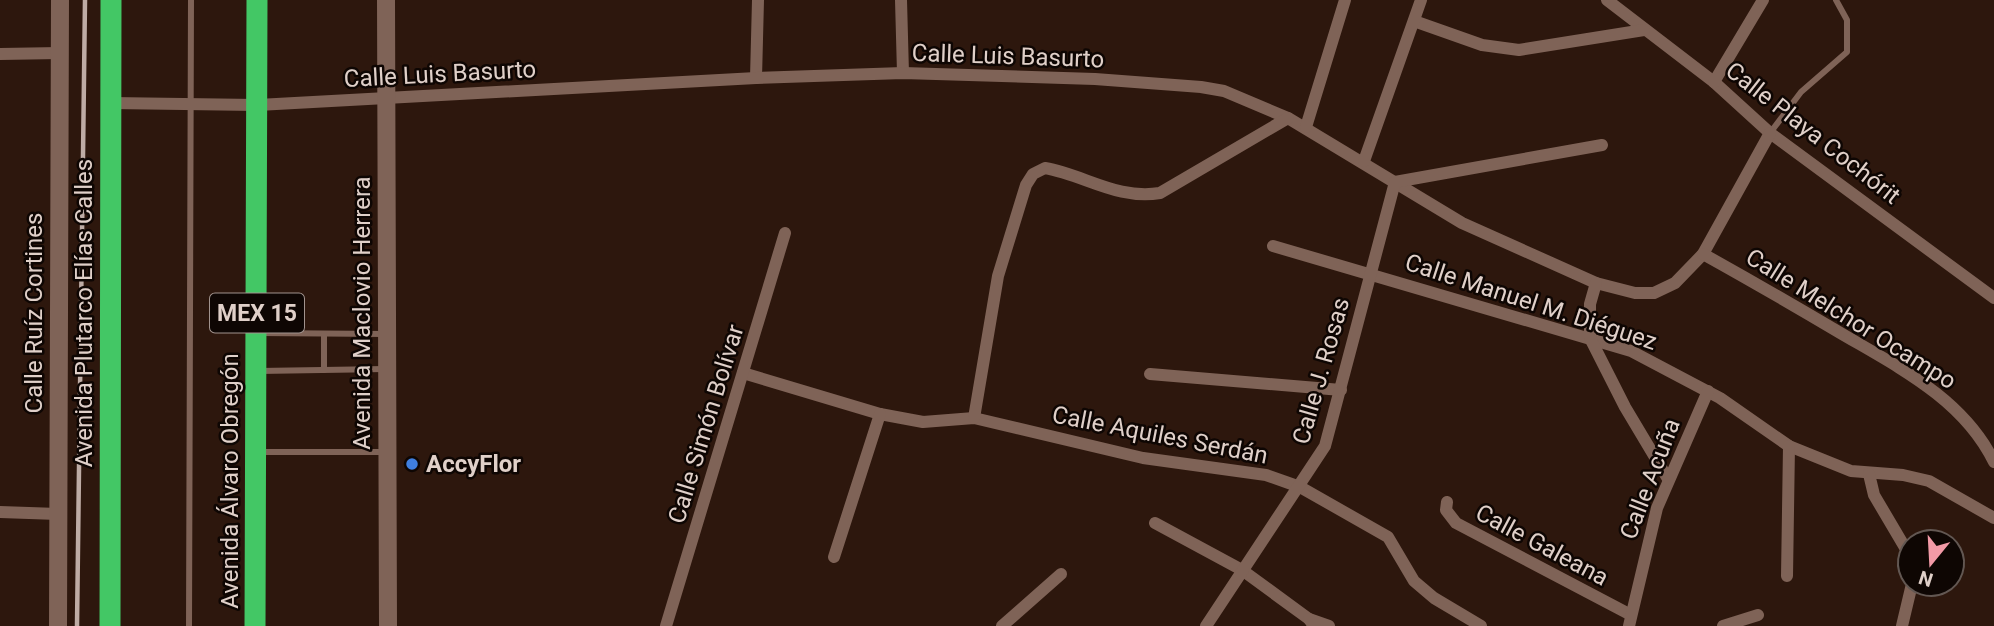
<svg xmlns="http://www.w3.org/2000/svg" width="1994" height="626" viewBox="0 0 1994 626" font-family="Roboto,sans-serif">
<rect width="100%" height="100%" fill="#2d170d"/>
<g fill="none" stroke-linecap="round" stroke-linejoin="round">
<!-- lane -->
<g stroke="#7f6357" stroke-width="6">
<path d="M1770,133L1801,92L1847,52V20L1836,0"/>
<path d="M259,333L385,334"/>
<path d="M324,370V334"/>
<path d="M259,371L385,369"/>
<path d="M259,452H384"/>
<path d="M189,626L191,0"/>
</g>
<!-- street -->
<g stroke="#7f6357" stroke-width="12">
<path d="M901,0L903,73"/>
<path d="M1607,0L1714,82L1770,133L1994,298"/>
<path d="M1414,21L1482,45L1519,50L1644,30"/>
<path d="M0,54L60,53"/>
<path d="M756,78L758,0"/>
<path d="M1714,82L1763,0"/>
<path d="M111,103L258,105L756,78L903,73L1095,79L1201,87L1224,91L1288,118L1462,223L1596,283L1635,293H1654L1675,283L1703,254L1770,133"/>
<path d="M1306,127L1345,0"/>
<path d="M1364,161L1421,0"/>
<path d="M1273,246L1631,351L1720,398L1789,446L1851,471L1903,475L1929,481L1994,518"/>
<path d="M1703,254C1748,279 1793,305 1837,331C1896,366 1963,398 1994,462"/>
<path d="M1596,283L1590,304V338L1625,407L1668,479"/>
<path d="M743,373L880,414L923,422L974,418L1143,458L1266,475L1300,487L1388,537L1414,581L1434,598L1481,626"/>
<path d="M1150,374L1341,390"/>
<path d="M974,418L998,276L1026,185L1033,174L1045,168C1085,175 1117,200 1160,193L1288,118"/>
<path d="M1869,474L1874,495L1910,556"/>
<path d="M1447,502L1446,510L1456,523L1631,615"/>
<path d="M0,512L58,514"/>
<path d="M1155,523L1242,570L1309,619L1314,626"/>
<path d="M834,557L880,414"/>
<path d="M1787,576L1789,446"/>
<path d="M1309,619L1329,626"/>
<path d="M666,626L785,233"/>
<path d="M1002,626L1061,574"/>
<path d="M1206,626L1325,446L1395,182L1602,145"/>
<path d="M1629,626L1657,508L1708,391"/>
<path d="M1723,626L1758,615"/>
<path d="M1902,626L1912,584"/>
</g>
<!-- secondary -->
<g stroke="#7f6357" stroke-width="18">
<path d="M386,0L388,626"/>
<path d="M58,626L60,0"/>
</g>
<!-- highway -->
<g stroke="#43c765" stroke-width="21">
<path d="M110,626L111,0"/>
<path d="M255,626L257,0"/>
</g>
<!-- rail -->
<path stroke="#beaca5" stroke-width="4.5" d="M77,626L85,0"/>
</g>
<!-- markers -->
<circle fill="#3f7fe0" stroke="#0e0603" stroke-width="2.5" cx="412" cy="464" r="7"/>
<g text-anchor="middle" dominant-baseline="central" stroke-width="5" stroke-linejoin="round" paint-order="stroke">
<!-- shield labels -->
<rect fill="#0e0603" stroke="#a1938e" stroke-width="2" x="210" y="293.5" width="94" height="39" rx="5"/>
<g font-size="23" font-weight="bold" fill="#e0d0c9">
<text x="257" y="313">MEX 15</text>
</g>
<!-- street labels -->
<g font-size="24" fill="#e0d0c9" stroke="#0e0603">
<text transform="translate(1008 56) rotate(2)">Calle Luis Basurto</text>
<text transform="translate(440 74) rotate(-3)">Calle Luis Basurto</text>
<text transform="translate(1813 133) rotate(38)">Calle Playa Cochórit</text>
<text transform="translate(1531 302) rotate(18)">Calle Manuel M. Diéguez</text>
<text transform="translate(34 313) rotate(-90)">Calle Ruíz Cortines</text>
<text transform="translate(84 313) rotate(-90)">Avenida Plutarco Elías Calles</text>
<text transform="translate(362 313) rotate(-90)">Avenida Maclovio Herrera</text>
<text transform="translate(1851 319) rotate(32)">Calle Melchor Ocampo</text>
<text transform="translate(1321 371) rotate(-74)">Calle J. Rosas</text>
<text transform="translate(706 424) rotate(-73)">Calle Simón Bolívar</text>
<text transform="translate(1160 435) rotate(11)">Calle Aquiles Serdán</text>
<text transform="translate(1650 479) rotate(-69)">Calle Acuña</text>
<text transform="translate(230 481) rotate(-90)">Avenida Álvaro Obregón</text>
<text transform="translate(1542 545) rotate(28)">Calle Galeana</text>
</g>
<!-- poi labels -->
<g font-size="24" font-weight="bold" fill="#e0d0c9" stroke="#0e0603" text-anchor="start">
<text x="426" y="464">AccyFlor</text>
</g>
</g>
<!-- north arrow -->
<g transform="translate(1931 563) rotate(198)"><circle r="33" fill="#0e0603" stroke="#625752" stroke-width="2"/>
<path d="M0-5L12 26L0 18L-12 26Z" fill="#f39aa7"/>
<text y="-10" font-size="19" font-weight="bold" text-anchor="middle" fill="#e0d0c9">N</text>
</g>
</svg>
